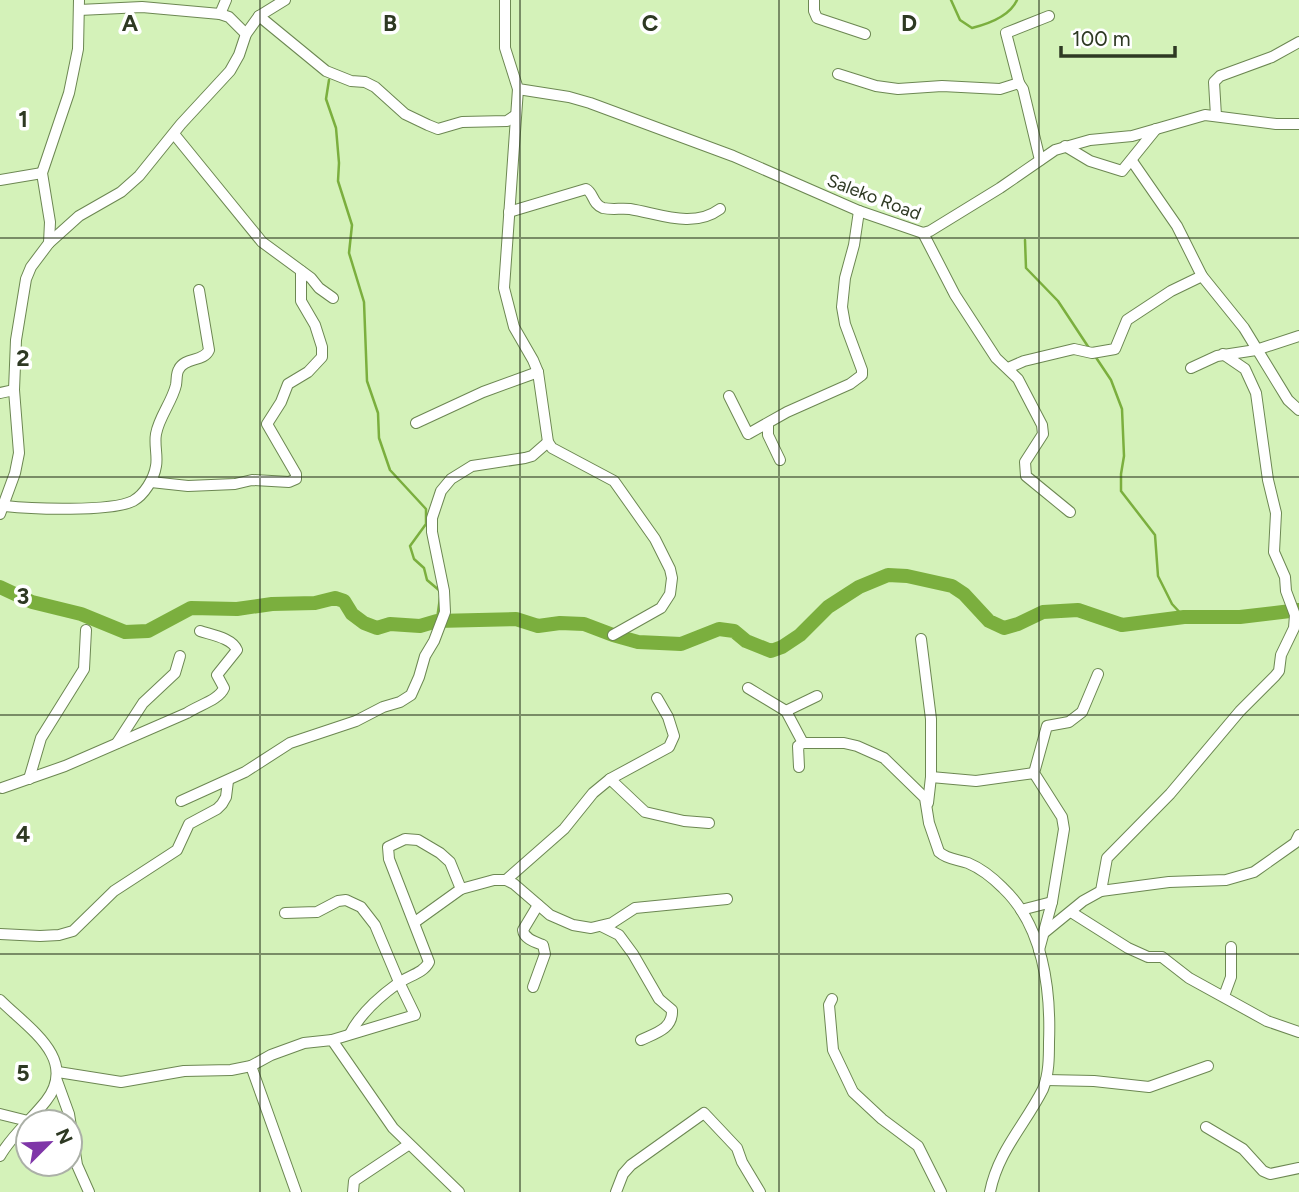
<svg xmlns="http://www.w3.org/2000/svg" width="1299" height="1192" viewBox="0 0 1299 1192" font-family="Figtree,sans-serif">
<rect width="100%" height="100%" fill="#d4f2b9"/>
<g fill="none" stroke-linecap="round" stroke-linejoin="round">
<!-- stream -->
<g stroke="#7baf3e" stroke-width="2.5">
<path d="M951,0L960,20L972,28C988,24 1010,16 1017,0"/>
<path d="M329,80L326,99L336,128L339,163L338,181L352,225L349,253L364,302L367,381L378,413L379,438L390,470L426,509V524L410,546L414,559L424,568L427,580L440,591"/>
<path d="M1025,240L1026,268L1058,301L1089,348"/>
<path d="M1095,356L1111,380L1122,409L1124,456L1121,474V491L1155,535L1158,576L1172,604L1184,617"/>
<path d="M437,619L440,598"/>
</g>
<!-- river -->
<path stroke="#7baf3e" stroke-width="14" d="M0,587L32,602L81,614L125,632L148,631L191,608L237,609L272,604L315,603L335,598L344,601L352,614L364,623L377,628L390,624L420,626L437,621L516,619L538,626L560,623L584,624L613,635L638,642L681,644L719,629L734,631L746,641L771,651L782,647L800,635L828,607L859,587L888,575L907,576L952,586L964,594L989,621L1004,628L1018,624L1043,612L1078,610L1122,625L1184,617H1240L1299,610"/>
<defs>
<g id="minor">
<path d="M505,0V48L518,89L569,97L590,103L733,156L859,211L923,233L930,231L1000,188L1055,150L1090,140L1132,136L1205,115L1276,124H1299"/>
<path d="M814,0V11L817,18L865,34"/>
<path d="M79,10L142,7L220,14L229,17L246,34"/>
<path d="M220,14L226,0"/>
<path d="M259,16L326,71L351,81L365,82L375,87L405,114L428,125L438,129L462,122L507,121L516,115"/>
<path d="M838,74L876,86L898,89L942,86L1000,89L1019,83L1023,89L1040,160"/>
<path d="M1019,83L1006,33L1049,16"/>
<path d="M518,89L504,288L514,327L533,360L538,372L548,442L552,448L614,481L655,539L670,569L672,578L670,594L661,608L613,635"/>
<path d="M1216,116L1214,82L1220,76L1272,57L1299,42"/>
<path d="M174,134L262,242L311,278L319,288L333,298"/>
<path d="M1065,146L1090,161L1122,171L1156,129"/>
<path d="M1132,161L1177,226L1202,276L1244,328L1288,400L1299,410"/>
<path d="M0,180L42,173"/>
<path d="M509,212L586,189C594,193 592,204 603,208C612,210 621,208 630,209C660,214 693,229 720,209"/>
<path d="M923,233L955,295L996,358L1018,379L1042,425L1043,434L1025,462L1026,476L1070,512"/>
<path d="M49,243L79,216L121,192L139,176L181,124L230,71L239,55L246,34L259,16L285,0"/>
<path d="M1008,368L1024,361L1074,349L1092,353L1115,349L1127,320L1171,291L1202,276"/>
<path d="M1191,368L1217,356L1256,350L1299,336"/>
<path d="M0,393L14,390"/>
<path d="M729,396L748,434L787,412L850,384L862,375V370L845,324L842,307L845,278L854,245L859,211"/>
<path d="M416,423L483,392L538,372"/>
<path d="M768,424V435L780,460"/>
<path d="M151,482L188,486L235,484L252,480L289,482L296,479V474L267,424L281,402L288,384L308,372L322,357V347L315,325L301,301V271"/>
<path d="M5,506C31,509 111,512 133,501C144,495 154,479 156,466C158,456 154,445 156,434C159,417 172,402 176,385C177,380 176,373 179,369C185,357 204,362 209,350L199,290"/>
<path d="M0,514L15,473L19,453L14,390L16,340L26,279L31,267L49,243L50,222L42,173L69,93L78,49L79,0"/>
<path d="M921,639L931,719V777L928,803"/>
<path d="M748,688L786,711L803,743"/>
<path d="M786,711L817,696"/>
<path d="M117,743L143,703L175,673L180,656"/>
<path d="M799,767L798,746L803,743H844L857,746L884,758L925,798L929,823L939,852C948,860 958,859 968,863C980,868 994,879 1003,888C1043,926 1051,989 1049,1042C1049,1057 1049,1074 1043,1089C1025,1125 998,1151 990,1192"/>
<path d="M931,777L976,781L1034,773"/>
<path d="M29,779L41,738L84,669L86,630"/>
<path d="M610,779L645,812L684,821L709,823"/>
<path d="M2,788L65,766L187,713C199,705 219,700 224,688L217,675L237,650C232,638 212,635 200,631"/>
<path d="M181,801L245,772L290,743L356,721L383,707L400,702L411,695L419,677L425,656L434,641L445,612L444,591L432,532V518L441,491L451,479L472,466L525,458L532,456L548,442"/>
<path d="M506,880L564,829L593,793L610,779L669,747L674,736L668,717L657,698"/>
<path d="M1101,891L1107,858L1170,794L1240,711L1275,676L1279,671L1281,655L1294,628L1295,615L1286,591L1285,577L1274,552L1276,513L1268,480L1256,393L1245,369L1223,354"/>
<path d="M1021,910L1052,902"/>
<path d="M1071,912L1128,948L1148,957H1162L1189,978L1267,1021L1299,1032"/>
<path d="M285,913L317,912L338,901L346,900L361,907L375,925L399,982L415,1015L332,1040"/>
<path d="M415,922L461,889L494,880H506L514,884L550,915L573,925L591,928L612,923L635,908L727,899"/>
<path d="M601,926L619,935L633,954L659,999L672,1010C673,1029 656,1033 641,1040"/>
<path d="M1045,932L1083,901L1101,891L1169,882L1226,880L1254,872L1295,843L1299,835"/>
<path d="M0,934L40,936L59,935L73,931L114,891L177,850L189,824L217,809L222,804L226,797L228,781"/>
<path d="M1039,950L1052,902L1064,829L1062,817L1034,773L1047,726L1069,722L1082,712L1098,674"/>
<path d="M533,987L545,954L543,945C535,942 524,939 523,930L538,905"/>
<path d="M1224,996L1231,977V947"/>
<path d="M832,999L829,1005L833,1050L853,1092L882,1119L918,1146L941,1192"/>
<path d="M0,1000C28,1028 79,1059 46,1101C31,1120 12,1135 0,1156"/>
<path d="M350,1034C360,1014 379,997 397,984C407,976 423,974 429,962L389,859L388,847L405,839L418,840L440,853L450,862L461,889"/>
<path d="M251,1066L296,1192"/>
<path d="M58,1072L121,1082L184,1071L231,1070L251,1066L271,1055L304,1043L332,1040L393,1128L459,1192"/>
<path d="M1046,1080L1094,1081L1149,1087L1208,1066"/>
<path d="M57,1081L69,1114L77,1165L89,1192"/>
<path d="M0,1114L28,1121"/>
<path d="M1206,1127L1243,1149L1263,1171L1270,1174L1299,1168"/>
<path d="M353,1192L354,1181L408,1145"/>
<path d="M616,1192L623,1174L631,1165L704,1113L737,1148L742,1162L760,1192"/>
</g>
</defs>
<!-- minor casing -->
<use href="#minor" stroke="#6c8752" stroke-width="12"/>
<!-- minor -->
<use href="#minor" stroke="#fff" stroke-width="10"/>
</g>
<!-- grid -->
<path fill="none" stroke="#2e3923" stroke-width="2" stroke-opacity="0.55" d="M260,0V1192M520,0V1192M779,0V1192M1039,0V1192M0,238H1299M0,477H1299M0,715H1299M0,954H1299"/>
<g text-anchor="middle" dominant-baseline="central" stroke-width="7" stroke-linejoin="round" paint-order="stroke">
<!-- street labels -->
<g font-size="18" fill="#2e3923" stroke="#fff">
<text transform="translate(874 197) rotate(21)">Saleko Road</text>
</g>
</g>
<g font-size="23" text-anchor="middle" font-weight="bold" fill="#2e3923" stroke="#fff" stroke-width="7" stroke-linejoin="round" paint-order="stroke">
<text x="130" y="31">A</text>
<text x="390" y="31">B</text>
<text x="650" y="31">C</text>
<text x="909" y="31">D</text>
<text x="23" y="127">1</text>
<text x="23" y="366">2</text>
<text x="23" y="604">3</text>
<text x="23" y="842">4</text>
<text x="23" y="1081">5</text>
</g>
<!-- north arrow -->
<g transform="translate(49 1143) rotate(66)"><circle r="33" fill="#ffffff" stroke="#abb0a7" stroke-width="2"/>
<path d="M0-5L12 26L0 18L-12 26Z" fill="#7f36a8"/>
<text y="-10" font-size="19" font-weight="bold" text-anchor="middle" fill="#2e3923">N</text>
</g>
<!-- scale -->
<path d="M1061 46v10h114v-10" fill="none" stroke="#2e3923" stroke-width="3.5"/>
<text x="1072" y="46" font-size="21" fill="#2e3923" stroke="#ffffff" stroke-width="5" paint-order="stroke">100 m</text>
</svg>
